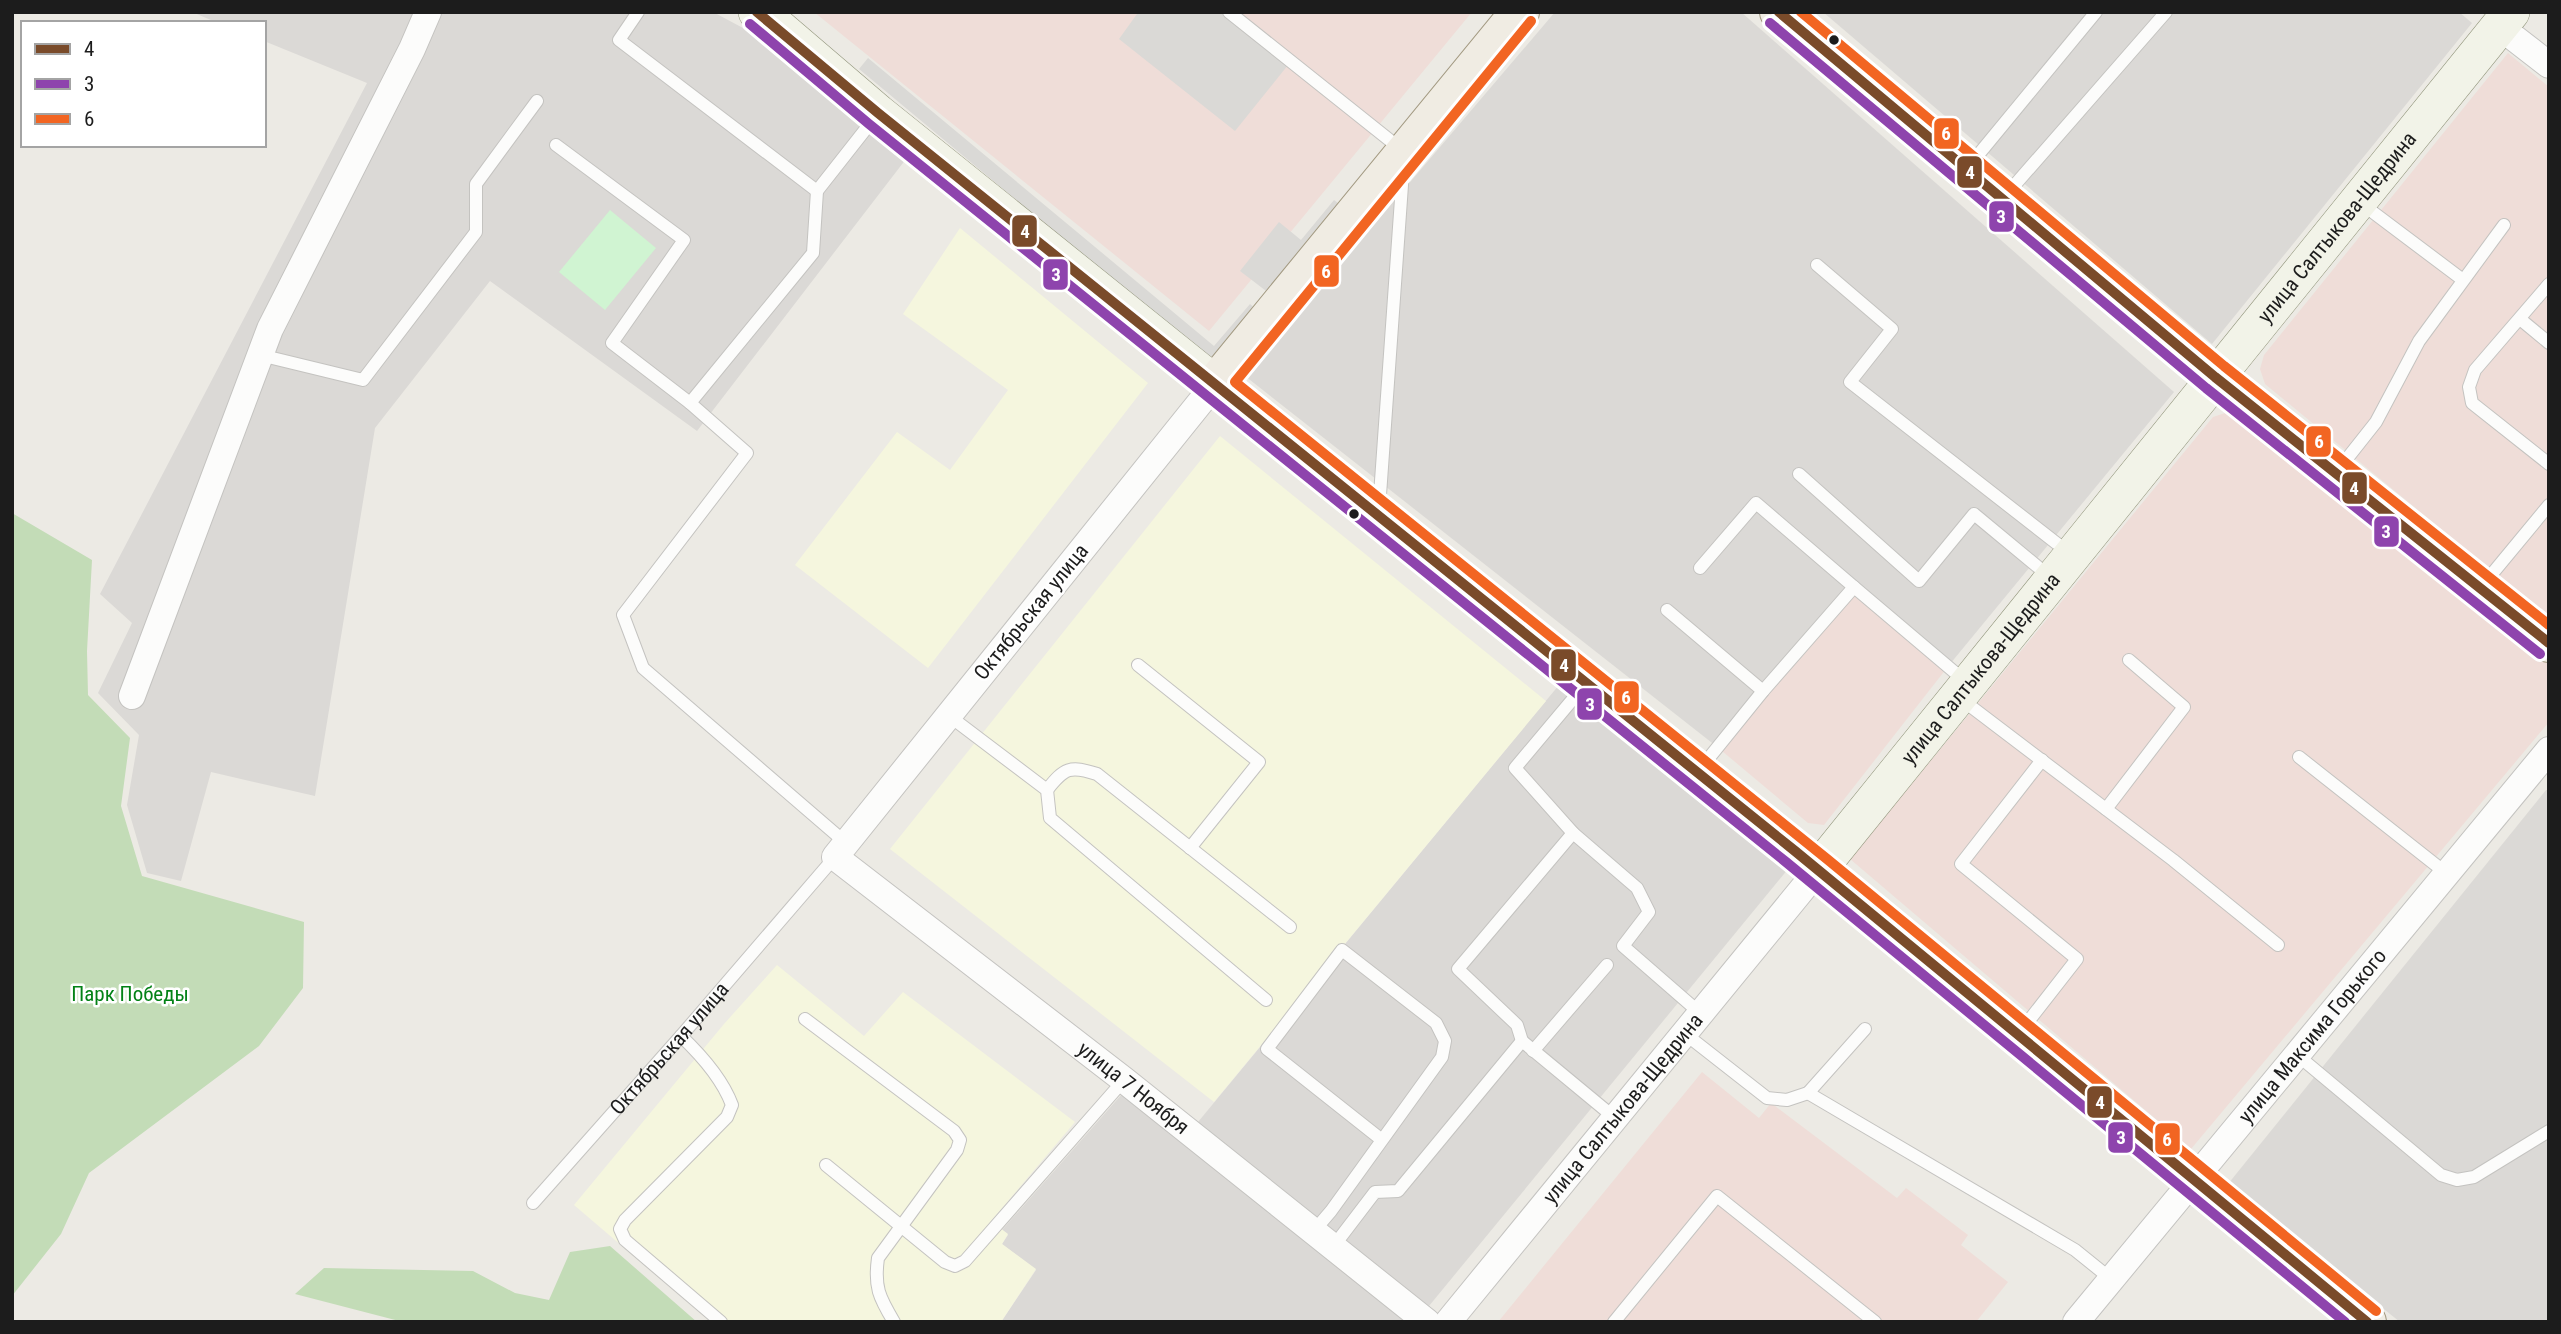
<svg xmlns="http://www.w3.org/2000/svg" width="2561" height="1334" viewBox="0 0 2561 1334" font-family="'Roboto Condensed',sans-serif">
<rect width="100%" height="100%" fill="#eceae4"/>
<!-- residential -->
<g fill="#dbd9d6">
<path d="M192,12H713L758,36L906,159L697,431L490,281L375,428L315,796L211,772L181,881L147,873L127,805L139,735L98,693L132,623L100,594L367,83L264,41V23H218Z"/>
<path d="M1555,12H1741L2174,392L1950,664L1716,746L1245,376Z"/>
<path d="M1823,12H2459L2472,23L2212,344Z"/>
<path d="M1559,685L1788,869L1429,1306L1198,1122Z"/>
<path d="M2546,790H2549V1322H2400L2228,1184Z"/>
<path d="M1122,1094L1407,1322H1001L1036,1270L1002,1244L1008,1235L1002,1230Z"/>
</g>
<!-- commercial -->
<g fill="#efddd8">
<path d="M814,12H1472L1209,331Z"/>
<path d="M2508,53L2549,87V618L2265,384L2260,369L2264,355Z"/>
<path d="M2228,412L2242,416L2548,662L2549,722L2191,1149L1850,859L2213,417Z"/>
<path d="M1856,583L1950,664L1824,825L1808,823L1716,746Z"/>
<path d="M1702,1072L1759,1118L1771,1103L1897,1198L1906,1188L1968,1235L1961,1245L2008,1282L1976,1322H1498Z"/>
</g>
<!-- education -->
<g fill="#f5f6de">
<path d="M960,228L1148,383L928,668L795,565L897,432L950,470L1008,390L903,314Z"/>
<path d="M1220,436L1546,701L1214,1102L890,849Z"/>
<path d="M777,965L864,1036L903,992L1075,1122L991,1221L1008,1234L1002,1244L1036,1269L1001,1322H711L574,1205L724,1024Z"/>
</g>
<!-- forest -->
<g fill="#c3dcb7">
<path d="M12,513L92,560L87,651L88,695L130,738L121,806L142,876L304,922L303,988L259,1046L89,1173L61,1234L12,1296Z"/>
<path d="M610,1246L697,1322H403L295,1294L324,1268L473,1271L515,1293L549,1300L570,1252Z"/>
</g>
<!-- park -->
<path fill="#d0f4d2" d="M610,210L656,248L605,310L559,272Z"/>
<!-- parking -->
<g fill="#dad9d6">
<path d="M1135,12H1221L1288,65L1235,131L1119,39L1137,14Z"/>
<path d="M868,58L1214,346L1250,304L1263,315L1218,368L859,69Z"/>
<path d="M1334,200L1350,212L1279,301L1240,271L1279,222L1301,240Z"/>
</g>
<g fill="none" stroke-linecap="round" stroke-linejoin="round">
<defs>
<g id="lane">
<path d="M638,12L619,40L817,191L876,116"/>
<path d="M1229,12L1402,150"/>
<path d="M556,145L684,240L612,343L690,403L813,253L817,191"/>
<path d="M1969,166L2096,12"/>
<path d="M2006,195L2166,12"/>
<path d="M2362,204L2463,280"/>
<path d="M1817,265L1892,329L1850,382L2069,553"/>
<path d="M2549,284L2475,370L2469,387L2472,403L2549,464"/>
<path d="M2520,319L2549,343"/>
<path d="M260,355L363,380L476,232V184L537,101"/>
<path d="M690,403L747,453L623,615L643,668L846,843"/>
<path d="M2338,470L2376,422L2419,341L2504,225"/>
<path d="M1799,474L1919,581L1974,514L2050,577"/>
<path d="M1379,509L1403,171"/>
<path d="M1700,568L1756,503L1854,587"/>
<path d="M2482,586L2549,505"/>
<path d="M1667,610L1763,691"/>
<path d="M1138,665L1259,762L1190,848"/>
<path d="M1961,699L2173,860L2278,945"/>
<path d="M948,715L1047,790L1050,818L1266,1000"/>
<path d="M2299,757L2446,873"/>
<path d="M1700,769L1763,691L1854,587L1965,681"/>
<path d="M1047,790C1064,768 1070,765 1097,774L1290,927"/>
<path d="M2106,809L2184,707L2129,660"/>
<path d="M1573,833L1515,768L1583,687"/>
<path d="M805,1019L954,1131L960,1140L957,1150L878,1258C874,1287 879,1297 894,1322"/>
<path d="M1865,1029L1808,1093L2075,1250L2111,1279"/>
<path d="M2020,1032L2077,959L1961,864L2042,760"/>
<path d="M1684,1033L1767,1098L1787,1100L1808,1093"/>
<path d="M681,1036C701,1055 722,1078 732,1105L727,1117L625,1220L620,1229L625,1240L721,1322"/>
<path d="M1522,1041L1517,1025L1458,969L1573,833L1637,888L1649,912L1623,946L1700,1013"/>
<path d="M1533,1051L1607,965"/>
<path d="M2296,1054L2441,1175L2457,1180L2474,1177L2549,1131"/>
<path d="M826,1165L945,1262L955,1266L965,1261L1124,1080"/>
<path id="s1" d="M533,1203L681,1036L835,857"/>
<path d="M1313,1232L1331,1211L1442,1057L1445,1041L1436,1023L1342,950L1267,1049L1382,1140"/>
<path d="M1333,1247L1375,1192L1398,1191L1522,1041L1615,1118"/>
<path d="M1614,1322L1717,1196L1875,1322"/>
</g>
<g id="street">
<path d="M2500,27L2549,65"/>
<path id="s2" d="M1215,384L835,857L1124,1080L1427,1322"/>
<path d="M132,696L270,329L412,49L428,12"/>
<path id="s3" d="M1448,1322L1818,870"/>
<path id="s4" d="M2076,1322L2549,750"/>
</g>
<g id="secondary">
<path d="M757,12L767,18L878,113L1215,384"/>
<path id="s5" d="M1818,870L2511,12"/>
</g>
<g id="primary">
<path d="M1520,12L1215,384L1818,870L2367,1322"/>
<path d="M1779,12L2215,377L2549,643"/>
</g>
</defs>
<!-- lane casing -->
<use href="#lane" stroke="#c4c3c0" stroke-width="14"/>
<!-- street casing -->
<use href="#street" stroke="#c4c3c0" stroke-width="28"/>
<!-- secondary casing -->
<use href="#secondary" stroke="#92957c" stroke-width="38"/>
<!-- primary casing -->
<use href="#primary" stroke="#a29981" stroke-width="40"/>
<!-- lane -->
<use href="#lane" stroke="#fcfcfb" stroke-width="12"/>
<!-- street -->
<use href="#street" stroke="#fcfcfb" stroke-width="26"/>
<!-- secondary -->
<use href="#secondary" stroke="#f2f3e8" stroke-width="37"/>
<!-- primary -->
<use href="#primary" stroke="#f0ece3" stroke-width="38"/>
<defs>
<g id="bus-1">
<path d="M757,12L878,113L1795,851L2367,1322"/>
<path d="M1779,12L2215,377L2549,643"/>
</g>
<g id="bus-2">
<path d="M1770,23L2206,388L2540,654"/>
<path d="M750,24L869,124L1786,862L2345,1322"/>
</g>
<g id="bus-3">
<path d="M1801,12L2224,366L2549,625"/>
<path d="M1531,21L1235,382L1827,859L2376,1311"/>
</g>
</defs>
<!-- bus-1 casing -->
<use href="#bus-1" stroke="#fff" stroke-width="16"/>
<!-- bus-2 casing -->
<use href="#bus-2" stroke="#fff" stroke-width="16"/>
<!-- bus-3 casing -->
<use href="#bus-3" stroke="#fff" stroke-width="16"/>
<!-- bus-1 -->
<use href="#bus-1" stroke="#7a4b2a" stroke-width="10"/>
<!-- bus-2 -->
<use href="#bus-2" stroke="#8e44ad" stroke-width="10"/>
<!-- bus-3 -->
<use href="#bus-3" stroke="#f26522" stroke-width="10"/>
</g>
<!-- markers -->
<g fill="#1c1c1c" stroke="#fff" stroke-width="2.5">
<circle cx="1834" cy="40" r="6"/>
<circle cx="1354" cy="514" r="6"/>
</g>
<g text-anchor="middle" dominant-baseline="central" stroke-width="5" stroke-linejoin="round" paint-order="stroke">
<!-- street labels -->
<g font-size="21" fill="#1c1c1c" stroke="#fff">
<text stroke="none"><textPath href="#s5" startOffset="826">улица Салтыкова-Щедрина</textPath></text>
<text transform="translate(1031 612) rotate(-51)">Октябрьская улица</text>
<text stroke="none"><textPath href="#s5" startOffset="259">улица Салтыкова-Щедрина</textPath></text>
<text stroke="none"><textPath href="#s4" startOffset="371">улица Максима Горького</textPath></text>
<text stroke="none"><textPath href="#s1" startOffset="206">Октябрьская улица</textPath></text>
<text stroke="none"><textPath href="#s2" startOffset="984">улица 7 Ноября</textPath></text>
<text stroke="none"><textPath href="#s3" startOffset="276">улица Салтыкова-Щедрина</textPath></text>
</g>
<!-- park labels -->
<g font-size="21" fill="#038216" stroke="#fff">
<text x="130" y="994">Парк Победы</text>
</g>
</g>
<g stroke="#fff" stroke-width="2.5">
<rect x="1933" y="117" width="27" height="33" rx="7" fill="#f26522"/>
<rect x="1956" y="155" width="27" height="34" rx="7" fill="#7a4b2a"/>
<rect x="1988" y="200" width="27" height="33" rx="7" fill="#8e44ad"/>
<rect x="1011" y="214" width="27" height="34" rx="7" fill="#7a4b2a"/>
<rect x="1313" y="254" width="27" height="34" rx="7" fill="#f26522"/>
<rect x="1042" y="258" width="27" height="33" rx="7" fill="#8e44ad"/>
<rect x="2305" y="425" width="27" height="33" rx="7" fill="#f26522"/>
<rect x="2341" y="471" width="27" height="34" rx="7" fill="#7a4b2a"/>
<rect x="2373" y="515" width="27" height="33" rx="7" fill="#8e44ad"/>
<rect x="1550" y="648" width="27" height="34" rx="7" fill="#7a4b2a"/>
<rect x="1613" y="680" width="27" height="34" rx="7" fill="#f26522"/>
<rect x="1576" y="687" width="27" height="34" rx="7" fill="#8e44ad"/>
<rect x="2086" y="1085" width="27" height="34" rx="7" fill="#7a4b2a"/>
<rect x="2107" y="1121" width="27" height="33" rx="7" fill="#8e44ad"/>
<rect x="2154" y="1122" width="27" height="34" rx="7" fill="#f26522"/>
</g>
<g font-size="19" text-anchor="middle" font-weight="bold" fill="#fff">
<text x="1946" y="140">6</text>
<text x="1970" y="179">4</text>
<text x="2001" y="223">3</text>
<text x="1025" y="238">4</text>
<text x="1326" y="278">6</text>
<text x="1056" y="281">3</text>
<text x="2319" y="448">6</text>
<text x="2354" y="495">4</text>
<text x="2386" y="538">3</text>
<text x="1564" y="672">4</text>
<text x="1626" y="704">6</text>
<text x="1590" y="711">3</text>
<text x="2100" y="1109">4</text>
<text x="2121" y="1144">3</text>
<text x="2167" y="1146">6</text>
</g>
<!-- border -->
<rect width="2561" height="1334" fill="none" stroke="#1c1c1c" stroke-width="28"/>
<!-- legend -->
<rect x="21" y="21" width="245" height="126" fill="#ffffff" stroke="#a4a4a4" stroke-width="2"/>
<rect x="35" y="44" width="35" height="10" fill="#7a4b2a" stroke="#a4a4a4" stroke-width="2"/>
<text x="84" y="56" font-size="21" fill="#1c1c1c">4</text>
<rect x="35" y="79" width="35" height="10" fill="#8e44ad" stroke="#a4a4a4" stroke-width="2"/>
<text x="84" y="91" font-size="21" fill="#1c1c1c">3</text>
<rect x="35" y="114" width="35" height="10" fill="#f26522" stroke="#a4a4a4" stroke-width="2"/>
<text x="84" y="126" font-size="21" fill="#1c1c1c">6</text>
</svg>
